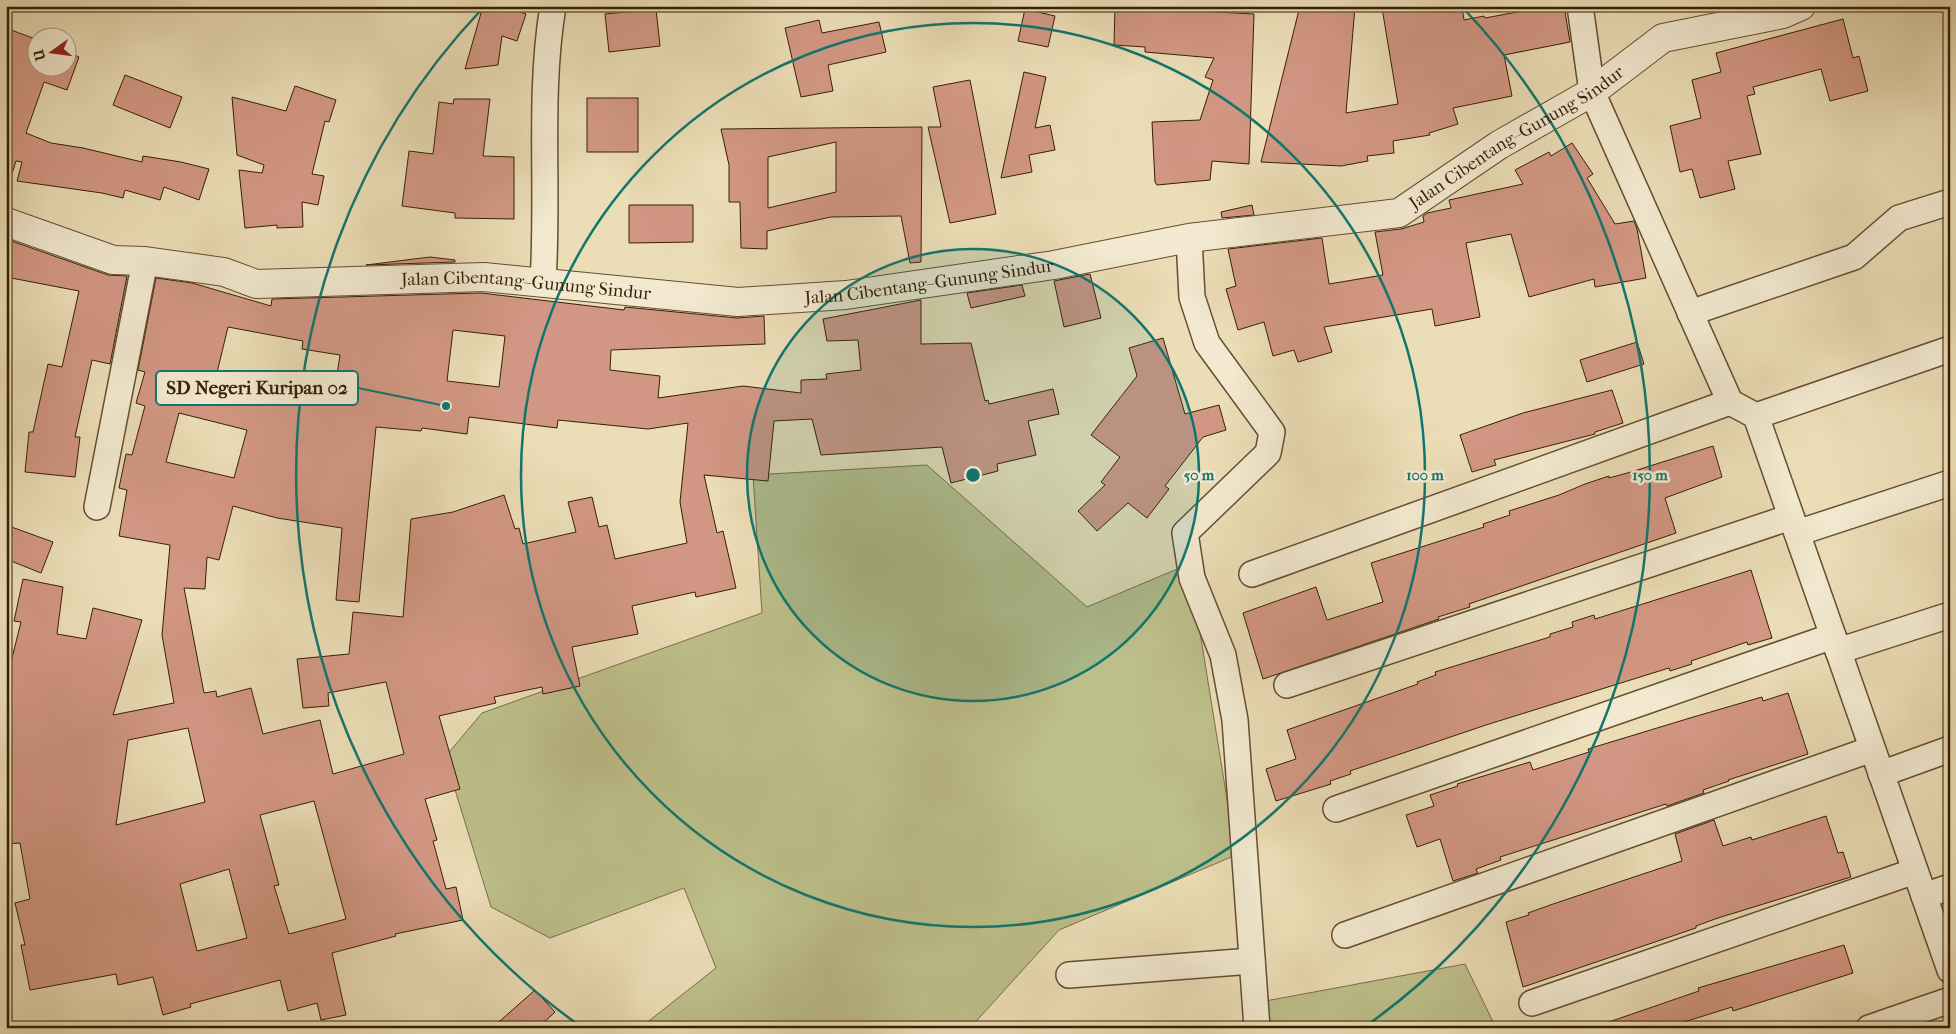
<svg xmlns="http://www.w3.org/2000/svg" width="1956" height="1034" viewBox="0 0 1956 1034" font-family="'IM FELL French Canon',serif">
<rect width="100%" height="100%" fill="#ebddb6"/>
<filter id="stains"><feTurbulence type="fractalNoise" baseFrequency=".004" numOctaves="4"/><feColorMatrix values="0 0 0 0 .2 0 0 0 0 .09 0 0 0 0 .02 0 0 0 .5 -.17"/></filter>
<radialGradient id="worn" r=".72"><stop offset=".6" stop-color="#630" stop-opacity="0"/><stop offset="1" stop-color="#630" stop-opacity=".3"/></radialGradient>
<!-- green -->
<g fill="#bdbf8a" stroke="#7a6e48">
<path d="M927,465L1087,607L1189,564L1236,855L1059,930L970,1028H640L716,968L684,888L550,938L491,907L445,757L482,713L762,613L753,475Z"/>
<path d="M1465,964L1496,1028H1261L1260,1002Z"/>
</g>
<!-- building -->
<g fill="#d29784" stroke="#371e05" fill-rule="evenodd">
<path d="M483,6H502L526,14L517,41L502,36L498,65L465,69Z"/>
<path d="M1115,6H1152L1198,11L1254,14L1249,164L1212,161L1210,180L1157,185L1155,182L1152,122L1200,120L1213,80L1205,77L1214,58L1145,52V47L1114,45Z"/>
<path d="M1300,6L1355,7L1346,113L1398,104L1382,8L1462,6L1464,20L1484,16L1485,18L1549,6H1564L1570,42L1504,55L1512,96L1453,108L1458,124L1429,133L1430,135L1393,141L1394,153L1367,156L1368,161L1341,166L1261,162Z"/>
<path d="M656,9L660,46L609,52L605,14Z"/>
<path d="M1025,9L1055,16L1048,47L1018,41Z"/>
<path d="M1843,19L1853,58L1859,56L1868,91L1830,101L1821,69L1753,87L1755,94L1747,96L1761,154L1728,161L1735,189L1700,198L1692,169L1680,172L1670,126L1701,118L1692,80L1721,72L1716,53Z"/>
<path d="M819,20L822,33L879,22L886,52L828,65L833,91L801,97L785,28Z"/>
<path d="M6,28L38,40V68H68V52L79,57L67,90L44,82L26,133L51,143L83,148L142,162L143,156L181,162L209,169L199,200L164,187L160,200L125,190L123,198L102,193L17,181L22,162L16,161L10,180L6,179Z"/>
<path d="M1024,72L1046,77L1035,128L1050,125L1055,150L1029,155L1032,172L1001,178Z"/>
<path d="M125,75L182,97L170,128L113,105Z"/>
<path d="M970,80L996,214L950,223L928,127H941L933,87Z"/>
<path d="M295,86L336,100L329,122L325,121L312,174L324,176L318,205L302,202L303,227L277,228V225L245,228L239,170L262,173L264,165L237,155L232,97L286,111Z"/>
<rect x="587" y="98" width="51" height="54"/>
<path d="M454,99H490L483,156L514,157V219L455,218V213L402,206L409,151L433,154L439,102L453,104Z"/>
<path d="M922,127L921,262L910,263L901,216L831,217L767,231V249L741,248L740,202H729V165L721,129ZM836,142V192L768,208V157Z"/>
<path d="M1572,143L1593,174L1587,178L1615,224L1634,221L1637,229L1646,278L1595,287L1594,279L1529,297L1511,234L1466,243L1480,317L1435,326L1432,309L1324,327L1332,352L1298,362L1294,350L1273,356L1264,322L1238,330L1226,289L1236,286L1228,249L1322,238L1329,284L1383,275L1375,232L1401,229L1424,222L1423,216L1427,213L1451,208L1449,200L1523,184L1515,170L1549,152L1551,156Z"/>
<path d="M629,205H693V242L629,243Z"/>
<path d="M1252,205L1254,215L1222,218L1221,212Z"/>
<path d="M6,239L108,275L127,276L110,364L92,360L75,437H80L75,477L25,472L29,432H33L48,364L62,367L79,291L6,277Z"/>
<path d="M430,257L455,260V262L366,265Z"/>
<path d="M1090,274L1101,318L1064,327L1054,281Z"/>
<path d="M156,278L192,283L271,306L272,299L481,293L624,310L625,307L737,318L764,316L765,344L611,350L610,370L660,376L658,398L743,386L801,393V380L827,379L826,374L861,370L858,340L827,341L823,319L921,300V344L971,343L985,401L988,400L989,404L1053,389L1059,414L1028,421L1036,455L997,464L998,471L951,483L942,447L821,455L812,419L774,421L768,481L704,475L717,533L723,531L736,588L696,597L695,592L632,606L638,634L572,647L580,686L543,694L542,687L494,697L496,703L439,716L460,789L425,799L437,840L433,841L446,889L456,887L463,920L395,934L396,936L332,953L346,1015L321,1020L317,1003L288,1011L280,980L190,1004L191,1007L163,1015L153,977L118,985L116,974L30,990L21,945H25L15,903L30,899L20,843L6,844V682L21,622L14,621L23,579L63,587L57,634L86,639L93,608L142,620L113,715L174,703L162,635L170,545L119,536L127,490L119,488L126,454L132,455L145,406L136,403L145,372L138,370ZM228,327L303,341L302,349L340,355L333,400L283,392L282,399L215,381ZM453,330L505,336L499,387L447,381ZM179,413L247,430L234,478L166,462ZM469,417L557,428L558,420L648,429L688,423L680,502L687,543L615,559L607,525L599,527L592,497L568,502L576,532L523,544L519,528L515,529L504,495L453,512L411,519L403,617L353,612L349,654L297,659L303,708L329,706L328,693L386,682L404,754L333,774L320,720L263,734L251,688L217,697L216,691L204,693L184,588L205,589L207,557L219,560L233,506L277,518L342,528L336,600L359,602L376,427L421,431L422,428L467,434ZM188,728L205,802L116,825L128,740ZM314,801L346,919L289,934L274,886L279,885L260,815ZM229,869L247,938L197,951L180,884Z"/>
<path d="M1022,285L1025,296L971,308L967,293Z"/>
<path d="M1163,338L1185,414L1219,405L1226,430L1203,437L1165,486L1169,489L1147,518L1128,503L1097,531L1078,511L1105,485L1101,482L1120,457L1091,435L1137,376L1129,348Z"/>
<path d="M1637,342L1644,364L1587,382L1580,360Z"/>
<path d="M1612,390L1623,423L1595,432V434L1494,460L1496,465L1472,472L1460,435L1523,413Z"/>
<path d="M1713,446L1722,477L1665,498L1676,533L1469,604L1470,607L1438,617L1439,619L1263,679L1243,613L1316,587L1327,620L1383,602L1371,563L1484,527L1483,524L1510,515L1509,511L1559,495L1585,484L1609,476V478L1631,472Z"/>
<path d="M6,525L53,542L41,573L6,559Z"/>
<path d="M1751,570L1772,638L1748,645L1747,642L1691,661L1692,664L1670,671L1669,668L1486,725L1350,771L1351,774L1330,781L1331,784L1276,801L1266,769L1296,759L1287,730L1418,684L1417,682L1436,675L1435,672L1550,637V634L1573,627L1572,622L1594,615L1595,619Z"/>
<path d="M1788,693L1808,754L1728,780L1729,781L1703,790L1704,793L1667,806L1666,804L1500,857L1501,860L1476,869L1478,873L1453,881L1440,839L1417,847L1406,815L1434,806L1430,795L1458,786L1457,784L1530,762L1533,770L1589,752L1588,749L1690,718L1762,697L1763,701Z"/>
<path d="M1826,816L1838,853L1843,852L1851,877L1718,918L1696,926V928L1523,987L1506,922L1529,915L1528,913L1553,904L1682,861L1675,834L1714,820L1723,846L1751,837L1752,840Z"/>
<path d="M1844,945L1853,973L1733,1011L1732,1007L1665,1028H1603V1024L1699,991L1698,988Z"/>
<path d="M535,990L555,1012L538,1028H492Z"/>
</g>
<g fill="none" stroke-linecap="round" stroke-linejoin="round">
<defs>
<g id="minor">
<path d="M1580,6L1592,92L1730,402L1756,416L1950,970"/>
<path d="M1189,238L1192,297L1207,343L1272,432L1268,453L1185,533L1192,578L1223,655L1235,720L1257,1028"/>
<path d="M543,281C549,190 538,96 553,6"/>
<path d="M1690,313L1854,257L1899,218L1950,202"/>
<path d="M1756,416L1950,349"/>
<path d="M97,507L145,261"/>
<path d="M1797,533L1950,483"/>
<path d="M1252,574L1730,402"/>
<path d="M1838,651L1950,615"/>
<path d="M1287,685L1791,517"/>
<path d="M1881,774L1950,749"/>
<path d="M1336,809L1833,636"/>
<path d="M1924,896L1950,887"/>
<path d="M1345,935L1872,749"/>
<path d="M1069,975L1252,961"/>
<path d="M1532,1003L1915,871"/>
<path d="M1869,1028L1950,1000"/>
</g>
<g id="tertiary">
<path id="s1" d="M6,222L113,260L145,261L224,272L256,284L484,277L738,302L846,295L1054,265L1189,238L1399,213L1499,145L1592,92L1663,38L1783,14L1801,6"/>
</g>
</defs>
<!-- minor casing -->
<use href="#minor" stroke="#644e31" stroke-width="28"/>
<!-- tertiary casing -->
<use href="#tertiary" stroke="#644e31" stroke-width="30"/>
<!-- minor -->
<use href="#minor" stroke="#f2e9d0" stroke-width="25"/>
<!-- tertiary -->
<use href="#tertiary" stroke="#f2e9d0" stroke-width="28"/>
</g>
<!-- distance rings -->
<circle cx="973" cy="475" r="226" fill="#0f766e" fill-opacity=".12"/>
<g fill="none" stroke="#0f766e" stroke-width="2.5">
<circle cx="973" cy="475" r="226"/>
<circle cx="973" cy="475" r="452"/>
<path d="M580 1026A677 677 0 0 1 482 9M1464 9A677 677 0 0 1 1366 1026"/>
</g>
<g text-anchor="middle" dominant-baseline="central" stroke-width="5" stroke-linejoin="round" paint-order="stroke">
<!-- street labels -->
<g font-size="18" fill="#371e05" stroke="#f2e9d0">
<text stroke="none"><textPath href="#s1" startOffset="1550">Jalan Cibentang–Gunung Sindur</textPath></text>
<text stroke="none"><textPath href="#s1" startOffset="935">Jalan Cibentang–Gunung Sindur</textPath></text>
<text stroke="none"><textPath href="#s1" startOffset="530">Jalan Cibentang–Gunung Sindur</textPath></text>
</g>
</g>
<circle cx="973" cy="475" r="8" fill="#0f766e" stroke="#f2e9d0" stroke-width="2.5"/>
<g font-size="15" text-anchor="middle" font-weight="bold" fill="#0f766e" stroke="#f2e9d0" stroke-width="5" stroke-linejoin="round" paint-order="stroke">
<text x="1199" y="480">50 m</text>
<text x="1425" y="480">100 m</text>
<text x="1650" y="480">150 m</text>
</g>
<!-- callouts -->
<path fill="none" stroke="#0f766e" stroke-width="2" d="M446 406L358 388"/>
<circle fill="#0f766e" stroke="#f2e9d0" stroke-width="2" cx="446" cy="406" r="5"/>
<rect fill="#f2e9d0" stroke="#0f766e" stroke-width="2" x="156" y="371" width="202" height="34" rx="5"/>
<g font-size="19" text-anchor="middle" font-weight="bold" fill="#371e05">
<text x="257" y="394">SD Negeri Kuripan 02</text>
</g>
<!-- margin -->
<rect width="1956" height="1034" fill="none" stroke="#ebddb6" stroke-width="25"/>
<rect x="8" y="8" width="1941" height="1019" fill="none" stroke="#371e05" stroke-width="2.5"/>
<rect x="12" y="12" width="1931" height="1009" fill="none" stroke="#371e05"/>
<!-- north arrow -->
<g transform="translate(52 52) rotate(256)"><circle r="24" fill="#f2e9d0" stroke="#a7987f"/>
<path d="M0-4L9 19L0 12L-9 19Z" fill="#8f2418"/>
<text y="-8" font-size="14" font-weight="bold" text-anchor="middle" fill="#371e05">U</text>
</g>
<rect width="100%" height="100%" filter="url(#stains)"/>
<rect width="100%" height="100%" fill="url(#worn)"/>
</svg>
